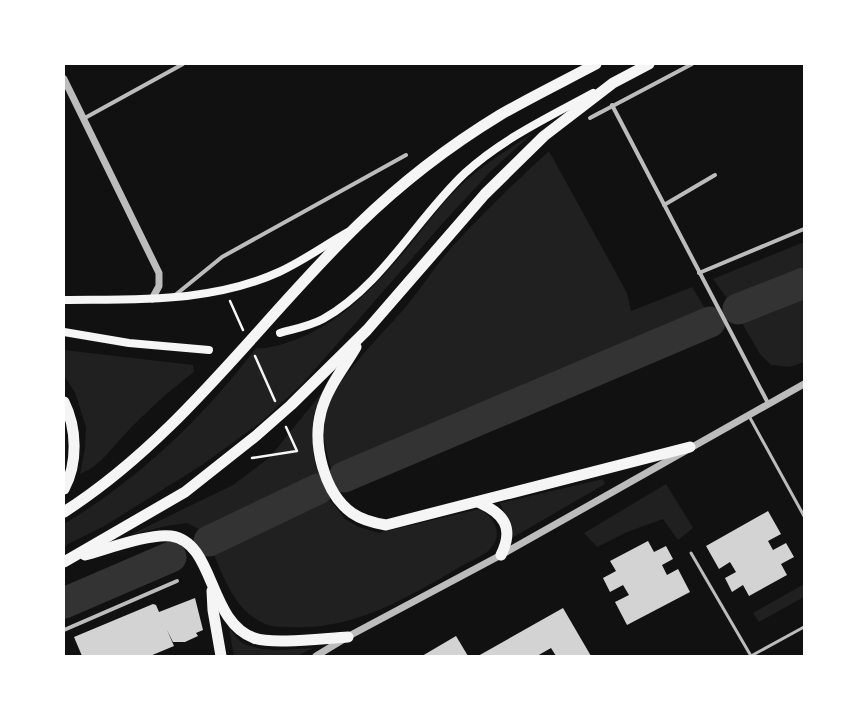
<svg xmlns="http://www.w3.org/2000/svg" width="868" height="720" viewBox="0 0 868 720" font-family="'IBM Plex Sans',sans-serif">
<rect width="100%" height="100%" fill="#111"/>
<!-- green -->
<g fill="#202020">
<path d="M533,133L490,172L442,224L303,383L261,422L202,465L106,525L64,546V524C139,479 203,418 256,348C270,349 283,344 297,339C346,320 381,280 414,240C428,223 441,204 457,189C479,167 507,150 533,133Z"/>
<path d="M549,151L627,293L631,311L692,287L706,310L332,471C326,452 320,428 326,409C335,381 382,334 402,311C420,291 434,267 452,247C483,213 516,181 549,151Z"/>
<path d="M804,242V271L728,300L713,279Z"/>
<path d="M804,291V362L790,367L771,365L760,354L739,318Z"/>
<path d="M64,350L193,365L194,372C170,390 148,410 127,432C112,447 101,466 80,474L85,448L86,427L75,392L64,376Z"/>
<path d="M324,390L313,419L312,437L321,483L213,529L201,530L187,523L166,526L130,535L233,485L269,458Z"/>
<path d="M603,479L605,484L510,539L511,528L500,503Z"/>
<path d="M666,484L693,528L678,540L663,519L627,532L597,547L584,533Z"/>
<path d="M328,497L345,519L359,527L379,533L479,509C493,516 504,533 491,548C486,555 466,563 458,568C406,599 351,631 289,627C283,627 274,627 268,625C236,614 224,578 212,550Z"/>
<path d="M804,584V597L759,622L753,613Z"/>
<path d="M229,628C233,632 237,639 241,642C261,654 291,649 312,648L298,656H234Z"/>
</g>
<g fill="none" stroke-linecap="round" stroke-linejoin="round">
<!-- river -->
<g stroke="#333" stroke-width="31">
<path d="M738,309L804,283"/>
<path d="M344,477L710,322"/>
<path d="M209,541L318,489"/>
<path d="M64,603L171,557"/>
</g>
</g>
<!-- building -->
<g fill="#d3d3d3">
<path d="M768,511L781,534L768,541L773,550L786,543L794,557L781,564L787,575L749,596L743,585L732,592L725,578L736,572L730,562L719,569L706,546Z"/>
<path d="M648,541L654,552L666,546L673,559L662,565L667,575L678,569L690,592L627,625L615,602L629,595L623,585L610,592L603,578L616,571L610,561Z"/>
<path d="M195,598L203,630L196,633L198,636L185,642H173L167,630L174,646L150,656H82L74,637L153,604L156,605L159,612Z"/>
<path d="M563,608L591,656H556L551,648L537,656H478Z"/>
<path d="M456,636L468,656H422Z"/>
</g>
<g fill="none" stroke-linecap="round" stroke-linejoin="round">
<!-- path -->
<g stroke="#f5f5f5" stroke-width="2.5">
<path d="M230,301L243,330"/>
<path d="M255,356L275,401"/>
<path d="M252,458L297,451L286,427"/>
</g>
<!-- service -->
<g stroke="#bcbcbc" stroke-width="3">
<path d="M749,416L804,516"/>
<path d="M691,553L751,656"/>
<path d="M751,656L804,627"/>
</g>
<!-- minor -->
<g stroke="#bcbcbc" stroke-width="4">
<path d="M612,105L769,405"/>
<path d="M601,112L590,118L692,64"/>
<path d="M83,119L183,64"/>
<path d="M664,205L715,175"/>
<path d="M699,273L804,229"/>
<path d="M174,296L222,257L406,155"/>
<path d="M64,630L177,581"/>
</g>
<!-- tertiary -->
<g stroke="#bcbcbc" stroke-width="7">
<path d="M64,79L159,273V286L152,299"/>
<path d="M316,656L349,636L501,555L804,384"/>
</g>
<!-- secondary -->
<g stroke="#f5f5f5" stroke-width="8">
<path d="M64,300C137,299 211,303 279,272C303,261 325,245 348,232"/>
<path d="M64,332L129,343L209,350"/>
<path d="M280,333C294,329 310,326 323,319C382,286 417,218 465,173C502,139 549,117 593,93"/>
</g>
<!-- trunk -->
<g stroke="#f5f5f5" stroke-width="11">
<path d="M356,347C344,368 327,388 321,412C312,444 324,493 352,513C362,520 374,523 386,525L690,447"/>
<path d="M64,402C77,428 78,464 64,489"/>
<path d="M478,502C503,513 515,527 501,555"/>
<path d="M64,512C181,437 260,320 358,225C401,183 449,146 500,115C531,97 564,81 596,64"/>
<path d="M85,555C107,549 151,533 171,536C215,542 208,622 254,638C272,645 326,638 348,637"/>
<path d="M64,562L185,492L257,435L291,405L367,330L485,194L544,136L613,83L649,64"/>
<path d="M212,591L213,610L221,656"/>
</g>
</g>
<!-- border -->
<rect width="868" height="720" fill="none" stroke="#ffffff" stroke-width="130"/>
</svg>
